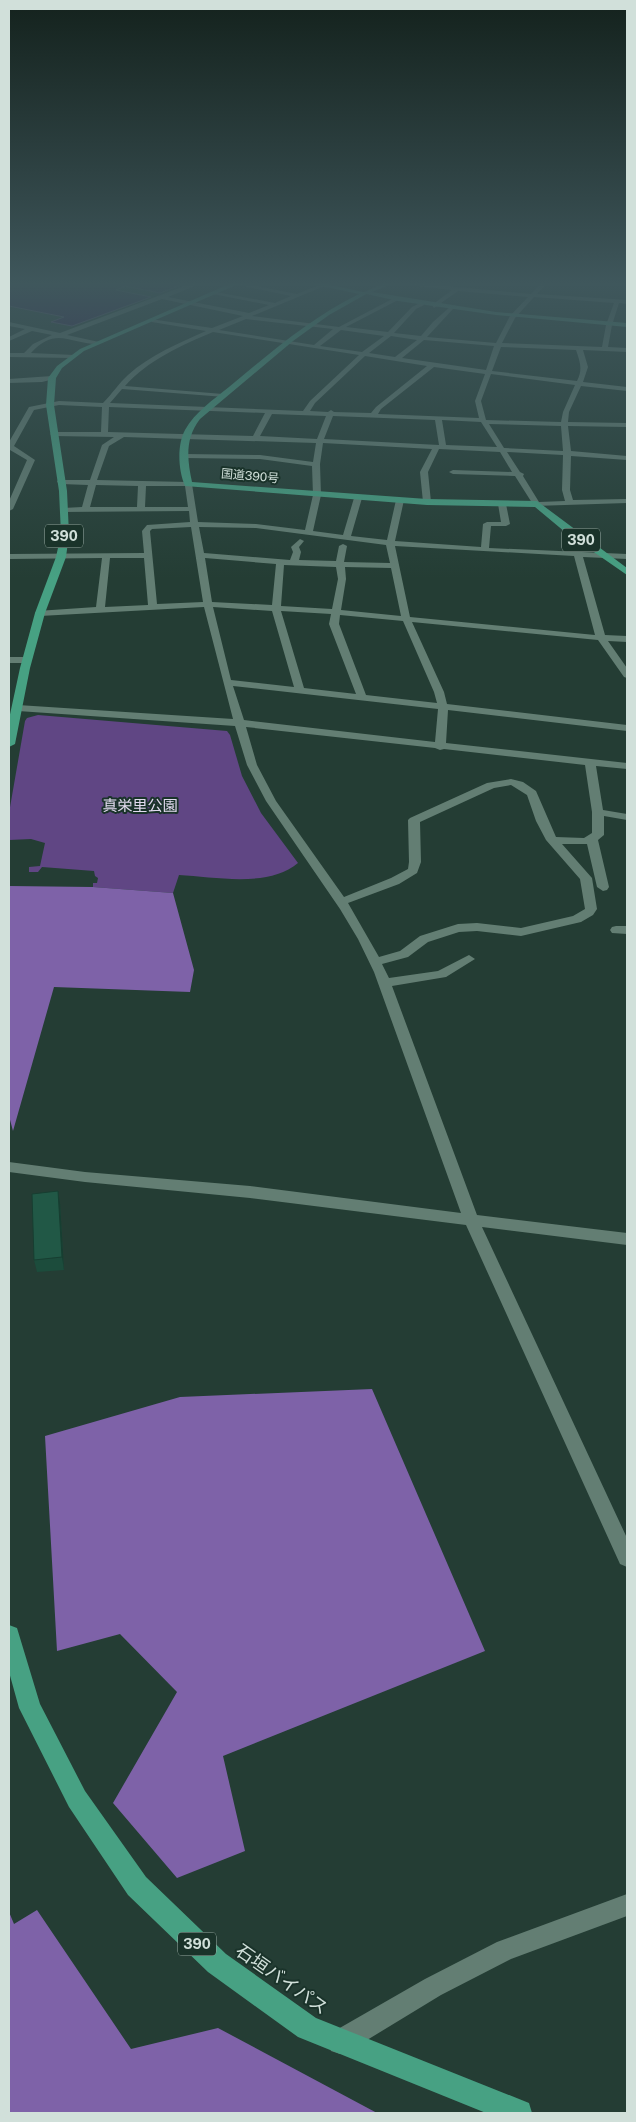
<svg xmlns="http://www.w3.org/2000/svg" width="636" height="2122" viewBox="0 0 636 2122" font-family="'Public Sans','Noto Sans JP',sans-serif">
<rect width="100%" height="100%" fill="#243d34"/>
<!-- green -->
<path fill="#604684" d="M38,715L227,731L230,735L242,776L261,813L298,863C268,888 216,877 179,875L173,893L93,887V883H97L98,878L95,876L94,871L42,867L38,872H29V867L40,866L45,843L31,839L9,840V813L25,721L27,718Z"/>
<!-- forest -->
<g fill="#7e62a8">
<path d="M9,886L93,887L173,893L194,970L190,992L54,987L13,1131L9,1116Z"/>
<path d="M372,1389L485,1651L223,1756L245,1851L177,1878L113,1803L177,1692L120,1634L57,1651L45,1436L180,1397Z"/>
<path d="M37,1910L131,2049L218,2028L377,2113H9V1912L14,1924Z"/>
</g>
<!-- water -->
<path fill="#2f104f" stroke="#604e79" d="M9,282H189L160,293L125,286L116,290L151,297L72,326L51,322L64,317L9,306Z"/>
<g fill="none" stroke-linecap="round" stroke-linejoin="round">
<!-- minor -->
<g fill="#637e73" fill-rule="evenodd">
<path d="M195,282H204L168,297L249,313L269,305L213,294L216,292L275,303L291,296L234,284L237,282L297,294L326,282H334L252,316L339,327L394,298H398V300L346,327L388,332L412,307L422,302L424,305L416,309L394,333L421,336L433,322L451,306L453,309L427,337L496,343L510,316L528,297L458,291L434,308L432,305L452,290L383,282H404L531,294L542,282H548L537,294L627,300V304L619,303L612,325L608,347L627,348V352L583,350L588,367L583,382L627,387V391L581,386L569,412L568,422L627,423V427L568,426L571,451L627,456V460L571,456L570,490L573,500L627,499V503L534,506L515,476L453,474L449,472L453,470L512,472L500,452L439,449L428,472L431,502L427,504L423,502L420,472L432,449L323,443L320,464L321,495L313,531L343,535L354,498L358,496L362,498L351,536L387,540L396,500L400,498L404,500L395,541L481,547L483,524L487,522H501L498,504L502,502L506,504L510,524L506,526H491L489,548L627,554V559L583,557L605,635L627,636V642L608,641L627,668V678L624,677L598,640L412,622L444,692L447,704L627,725V731L448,710L446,743L627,763V769L596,766L603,810L627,814V820L604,816V835L598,840L609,887L607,890L603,891L597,887L587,844H562L592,878L597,909L593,915L581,922L521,936L477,931L459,932L428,942L408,957L382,964L389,978L438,971L469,955L475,959L446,977L392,986L477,1215L627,1233V1245L482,1227L627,1538V1567L620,1564L466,1225L250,1198L85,1182L9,1172V1162L85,1172L250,1186L461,1213L374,972L358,939L340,909L266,801L247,765L235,726L18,711L13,708L18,705L233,719L204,607L40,616L35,613L37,611L96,607L102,558L9,559V554L144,553L142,531L147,525L190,522L189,511L60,512V508H63L82,507L88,485L61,484L57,482L58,480H90L102,445L114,437L54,436L50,434L54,432H101L102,407L59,405L34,410L14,446L35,460L13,509L9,511V501L27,460L10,450L9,442L29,407L59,401L103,403C113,393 118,384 128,375C150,355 179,343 206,331L152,322L150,319L212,328L243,316L162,299L67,335L99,342V344C71,345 56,325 31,353L74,355L75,356L72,358L9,357V353H24L33,344L52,335L32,331L9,341V337L25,329L9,326V322L60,333ZM534,297L614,303L606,325L602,347L502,343L515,318ZM246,319L333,329L314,345L219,330ZM341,330L384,336L362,352L320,346ZM213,332L359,355L310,401L303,411L110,403L122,389L225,397V395L223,394L125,386C148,360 182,345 213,332ZM391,336L417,340L395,357L369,353ZM424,340L494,346L486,370L402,358ZM501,347L576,350C580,362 583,369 577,381L492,371ZM365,356L427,366L376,407L371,413L334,412L331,410L328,412L310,411L315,403ZM434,367L485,374L475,401L479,418L378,414L381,409ZM491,374L575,385L563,412L561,422L486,420L481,401ZM109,407L265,413L253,436L108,432ZM272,414L326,416L317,439L260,436ZM333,416L435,420L439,445L324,439ZM442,420L481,422L497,447L446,445ZM489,424L561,426L563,451L504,448ZM124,437L316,443L313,462L260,455L185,454L181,456L185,458L260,459L312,466L313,495L305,530L256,524L198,522L192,484L188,482L97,480L109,446ZM507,452L563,455L562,490L565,501L539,502L523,476L524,474L520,472ZM96,485L138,486L137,507H90ZM146,486H185L188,507H145ZM191,527L203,602L157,604L150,531L152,529ZM199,527L256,528L386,545L390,563L344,562L347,546L343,544L339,546L336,561L299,560L301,552L299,547L304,541L300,539L291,547L293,552L290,560L204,553ZM395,546L574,556L595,635L410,617ZM110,558H144L148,605L105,607ZM205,558L276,564L272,605L212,602ZM284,565L336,567L338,579L332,609L281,606ZM345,567L391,568L401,616L341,610L346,579ZM213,607L272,611L294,687L231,680ZM281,611L331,614L329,624L356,694L304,688ZM340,615L403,621L434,692L437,703L366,695L339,624ZM233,686L438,709L435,742L244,720ZM246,727L435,748L440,750L444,749L585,765L592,812V833L584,838L556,837L536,791L523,782L511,779L487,783L410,818L408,820L409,862L408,869L391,878L344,897L276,801L257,765ZM511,785L527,795L536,821L546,840L580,879L585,909L573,916L521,928L477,923L458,924L420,936L400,951L379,957L348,903L399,884L417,873L421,862L420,822L494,788Z"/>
<path d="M52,376L55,378L54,379L42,382L9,383V379Z"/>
<path d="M9,657H27L32,660L27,663H9Z"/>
<path d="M616,926H627V934L612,933L610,930L612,927Z"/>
<path d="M627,1894V1916L511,1959L441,1995L349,2051L340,2054L331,2051L328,2042L331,2033L425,1979L497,1942Z"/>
</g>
<!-- major -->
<path fill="#52937d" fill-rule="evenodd" d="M387,282H396L372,292L496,312L627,323V327L496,315L398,301L362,293Z"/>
<!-- highway -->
<g fill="#47a183" fill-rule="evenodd">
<path d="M234,282H243L84,351L62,368L56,378L54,405L67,491L69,534L66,557L45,613L30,668L15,744L9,747V719L20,668L35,613L56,557L61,534L59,491L46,405L48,378L57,366L80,349Z"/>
<path d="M303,282H317L368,293L329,315L293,341L200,419C185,438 187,459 192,482L427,499L537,501L627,568V575L565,532L535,507L427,505L185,486C178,470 177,445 185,430C195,412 213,400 229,387C270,353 310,318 359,294Z"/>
<path d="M9,1625L17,1628L40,1704L85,1791L146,1877L226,1954L316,2018L529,2103L532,2113H486L298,2037L208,1972L128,1895L69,1807L19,1708L9,1672Z"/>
</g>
</g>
<!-- wall -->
<path fill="#1c4c3c" d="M58,1191L60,1204L64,1270L37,1272L34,1260Z"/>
<!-- shaded-wall -->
<path fill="#173e31" d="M58,1191L60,1204L64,1270L62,1257Z"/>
<!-- building -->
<path fill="#215846" stroke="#173e31" d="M58,1191L62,1257L34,1260L32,1194Z"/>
<!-- sky -->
<linearGradient id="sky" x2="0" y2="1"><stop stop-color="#14221d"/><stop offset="0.49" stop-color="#3f575c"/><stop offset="1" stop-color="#3f575c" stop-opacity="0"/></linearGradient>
<rect width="636" height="579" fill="url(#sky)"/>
<g text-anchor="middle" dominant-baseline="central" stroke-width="4" stroke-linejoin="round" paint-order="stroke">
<!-- far-street labels -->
<g font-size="12" fill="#d1e0da" stroke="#1a332a">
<text transform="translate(250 476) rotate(5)">国道390号</text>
</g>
<!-- shield labels -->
<g fill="#1a332a" stroke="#9aaca5" stroke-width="1">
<rect x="45" y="524.5" width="38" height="23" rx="4"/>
<rect x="562" y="528.5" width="38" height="23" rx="4"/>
<rect x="178" y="1932.5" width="38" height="23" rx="4"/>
</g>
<g font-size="14" font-weight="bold" fill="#d1e0da">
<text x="64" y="536">390</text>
<text x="581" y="540">390</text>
<text x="197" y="1944">390</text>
</g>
<!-- park labels -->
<g font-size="15" fill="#e3dcf0" stroke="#1a332a">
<text x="140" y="805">真栄里公園</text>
</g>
<!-- near-street labels -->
<g font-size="18" fill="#d1e0da" stroke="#1a332a">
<text transform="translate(282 1979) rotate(35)">石垣バイパス</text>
</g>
</g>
<!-- border -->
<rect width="636" height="2122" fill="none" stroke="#d1e0da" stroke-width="20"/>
</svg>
